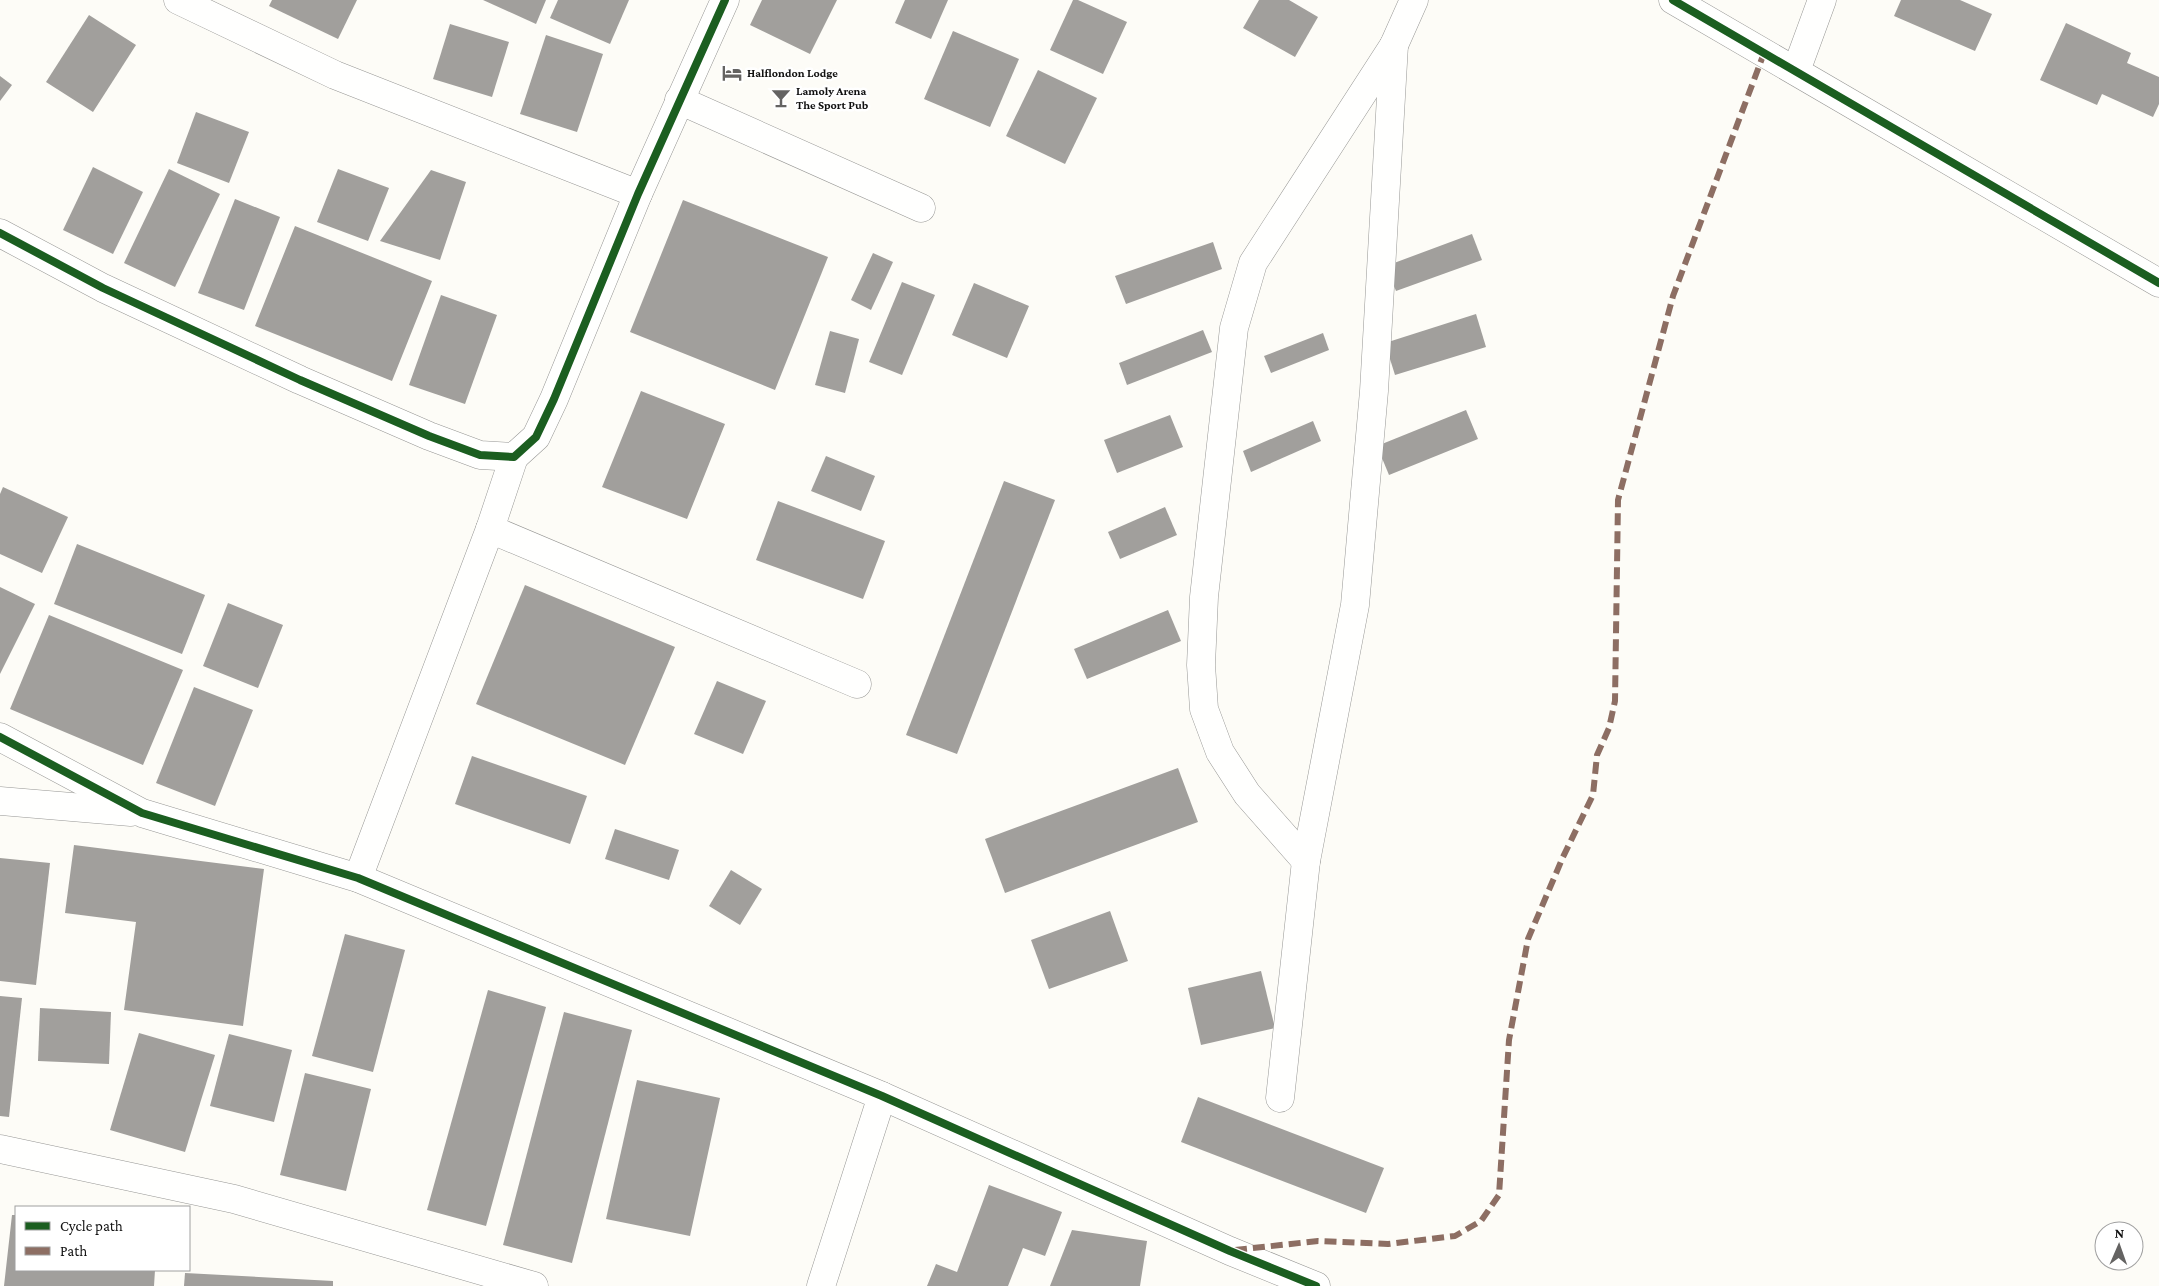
<svg xmlns="http://www.w3.org/2000/svg" width="2159" height="1286" viewBox="0 0 2159 1286" font-family="'Crimson Pro',serif">
<rect width="100%" height="100%" fill="#fdfcf7"/>
<!-- building -->
<g fill="#a19f9c">
<path d="M272,0H357L338,39L269,6Z"/>
<path d="M483,0H546L536,24Z"/>
<path d="M558,0H629L610,44L550,18Z"/>
<path d="M762,0H837L810,54L750,25Z"/>
<path d="M905,0H948L931,39L895,23Z"/>
<path d="M1073,0H1078L1127,22L1103,74L1050,50Z"/>
<path d="M1259,0H1289L1318,17L1295,57L1243,28Z"/>
<path d="M1901,0H1960L1992,14L1975,51L1894,16Z"/>
<path d="M89,15L136,45L93,112L46,82Z"/>
<path d="M2066,23L2131,53L2127,63L2159,77V104L2153,117L2102,94L2097,105L2040,80Z"/>
<path d="M450,24L509,42L492,97L433,79Z"/>
<path d="M953,31L1019,59L990,127L924,99Z"/>
<path d="M546,35L603,54L577,132L520,114Z"/>
<path d="M1038,70L1097,98L1065,164L1006,136Z"/>
<path d="M0,76L12,85L0,101Z"/>
<path d="M196,112L249,132L229,183L177,163Z"/>
<path d="M93,167L143,192L113,254L63,230Z"/>
<path d="M169,169L220,194L175,287L124,263Z"/>
<path d="M338,169L389,188L368,241L317,222Z"/>
<path d="M431,170L466,182L440,260L380,241Z"/>
<path d="M235,199L280,217L244,310L198,293Z"/>
<path d="M683,200L828,257L775,390L630,332Z"/>
<path d="M295,226L432,281L392,381L255,326Z"/>
<path d="M1472,234L1482,260L1396,291L1386,266Z"/>
<path d="M1213,242L1222,269L1126,304L1115,276Z"/>
<path d="M873,253L893,262L871,310L851,300Z"/>
<path d="M902,282L935,295L902,375L869,362Z"/>
<path d="M974,283L1029,306L1007,358L952,335Z"/>
<path d="M441,295L497,315L465,404L409,385Z"/>
<path d="M1476,314L1486,347L1395,375L1385,343Z"/>
<path d="M1203,330L1212,352L1127,385L1119,363Z"/>
<path d="M830,331L859,339L845,393L815,385Z"/>
<path d="M1323,333L1329,350L1271,373L1264,356Z"/>
<path d="M641,391L725,424L687,519L602,487Z"/>
<path d="M1466,410L1478,439L1389,475L1377,446Z"/>
<path d="M1170,415L1183,447L1117,473L1104,440Z"/>
<path d="M1313,421L1321,441L1251,472L1243,451Z"/>
<path d="M826,456L875,476L861,511L811,491Z"/>
<path d="M1004,481L1055,500L957,754L906,735Z"/>
<path d="M3,487L68,517L42,573L0,554V494Z"/>
<path d="M778,501L885,541L863,599L756,560Z"/>
<path d="M1165,507L1177,535L1120,559L1108,532Z"/>
<path d="M77,544L205,595L182,654L54,604Z"/>
<path d="M525,585L675,647L625,765L476,704Z"/>
<path d="M0,587L35,604L0,674Z"/>
<path d="M228,603L283,625L258,688L203,666Z"/>
<path d="M1168,610L1181,641L1087,679L1074,649Z"/>
<path d="M49,615L183,670L143,765L10,709Z"/>
<path d="M717,681L766,701L743,754L694,734Z"/>
<path d="M194,687L253,710L215,806L156,783Z"/>
<path d="M472,756L587,796L570,844L455,804Z"/>
<path d="M1178,768L1198,822L1005,893L985,839Z"/>
<path d="M615,829L679,850L669,880L605,859Z"/>
<path d="M74,845L264,869L243,1026L124,1010L136,922L65,913Z"/>
<path d="M0,858L50,863L36,985L0,981Z"/>
<path d="M731,870L762,889L740,925L709,906Z"/>
<path d="M1110,911L1128,961L1049,989L1031,940Z"/>
<path d="M345,934L405,950L373,1072L312,1056Z"/>
<path d="M1261,971L1275,1028L1201,1045L1188,988Z"/>
<path d="M488,990L546,1007L486,1226L427,1210Z"/>
<path d="M0,996L22,998L9,1117L0,1116Z"/>
<path d="M40,1008L111,1012L109,1064L38,1061Z"/>
<path d="M564,1012L632,1030L572,1263L503,1245Z"/>
<path d="M139,1033L215,1055L185,1152L110,1130Z"/>
<path d="M229,1034L292,1050L274,1122L210,1106Z"/>
<path d="M305,1073L371,1089L346,1191L280,1175Z"/>
<path d="M637,1080L720,1098L690,1236L606,1219Z"/>
<path d="M1198,1097L1384,1168L1366,1213L1181,1142Z"/>
<path d="M989,1185L1062,1212L1045,1256L1023,1248L1008,1286H927L936,1264L957,1272Z"/>
<path d="M12,1215H16V1270H155L154,1286H4Z"/>
<path d="M1072,1230L1147,1241L1140,1286H1050Z"/>
<path d="M185,1273L333,1281V1286H184Z"/>
</g>
<g fill="none" stroke-linecap="round" stroke-linejoin="round">
<defs>
<g id="minor">
<path d="M178,0L335,75L638,194"/>
<path d="M1673,0L2159,283"/>
<path d="M1796,71L1822,0"/>
<path d="M679,100L921,208"/>
<path d="M0,233L103,288L300,380L429,436L480,455L514,457L536,437L554,399L638,194L725,0"/>
<path d="M490,529L857,684"/>
<path d="M0,737L142,813L358,878L882,1096L1230,1251L1316,1286"/>
<path d="M0,801L131,812"/>
<path d="M1306,861L1247,794L1220,752L1204,709L1201,665L1204,597L1234,328L1253,263L1394,45L1414,0"/>
<path d="M358,878L490,529L514,457"/>
<path d="M1280,1098L1306,861L1355,605L1374,391L1394,45"/>
<path d="M0,1149L234,1199L534,1286"/>
<path d="M821,1286L882,1096"/>
</g>
</defs>
<!-- minor casing -->
<use href="#minor" stroke="#979795" stroke-width="29"/>
<!-- minor -->
<use href="#minor" stroke="#fffffe" stroke-width="28"/>
<!-- quiet -->
<path stroke="#8d6e63" stroke-width="6" stroke-dasharray="12 6" stroke-linecap="butt" d="M1235,1250L1318,1241L1388,1244L1455,1236L1481,1221L1499,1195L1509,1040L1528,939L1563,857L1593,795L1597,755L1609,728L1615,701L1618,500L1673,296L1764,53"/>
<defs>
<g id="cycleway">
<path d="M1673,0L2159,283"/>
<path d="M0,233L103,288L300,380L429,436L480,455L514,457L536,437L554,399L638,194L725,0"/>
<path d="M0,737L142,813L358,878L882,1096L1230,1251L1316,1286"/>
</g>
</defs>
<!-- cycleway casing -->
<use href="#cycleway" stroke="#fff" stroke-width="11"/>
<!-- cycleway -->
<use href="#cycleway" stroke="#1b5e20" stroke-width="8"/>
</g>
<!-- icons -->
<defs>
<symbol id="hotel-bare" viewBox="-9 -9 18 18"><path d="M-6-4.5h1.5V1H6V5H4.5V3h-9V5H-6ZM-4 0a1.8 1.8 0 1 1 3.6 0ZM.5 0V-2.5h3Q6-2.5 6 0Z" fill="#646362" stroke="#fff" stroke-width="2.5" paint-order="stroke"/></symbol>
<symbol id="bar-bare" viewBox="-9 -9 18 18"><path d="M-6-5H6L.8 .8V4.5H3.5V6h-7V4.5H-.8V.8Z" fill="#646362" stroke="#fff" stroke-width="2.5" paint-order="stroke"/></symbol>
</defs>
<g fill-rule="evenodd">
<use href="#hotel-bare" x="718" y="59" width="28" height="28"/>
<use href="#bar-bare" x="767" y="84" width="28" height="28"/>
</g>
<g text-anchor="middle" dominant-baseline="central" stroke-width="5" stroke-linejoin="round" paint-order="stroke">
<!-- poi labels -->
<g font-size="12" font-weight="bold" fill="#111" stroke="#fff" text-anchor="start">
<text x="747" y="73">Halflondon Lodge</text>
<text x="796" y="91">Lamoly Arena<tspan x="796" dy="14">The Sport Pub</tspan></text>
</g>
</g>
<!-- legend -->
<rect x="15" y="1206" width="175" height="65" fill="#ffffff" stroke="#a0a0a0"/>
<rect x="25" y="1222" width="25" height="8" fill="#1b5e20" stroke="#a0a0a0"/>
<text x="60" y="1231" font-size="15" fill="#111111">Cycle path</text>
<rect x="25" y="1247" width="25" height="8" fill="#8d6e63" stroke="#a0a0a0"/>
<text x="60" y="1256" font-size="15" fill="#111111">Path</text>
<!-- north arrow -->
<g transform="translate(2119 1246) rotate(2)"><circle r="24" fill="#ffffff" stroke="#a0a0a0"/>
<path d="M0-4L9 19L0 12L-9 19Z" fill="#646362"/>
<text y="-8" font-size="14" font-weight="bold" text-anchor="middle" fill="#111111">N</text>
</g>
</svg>
